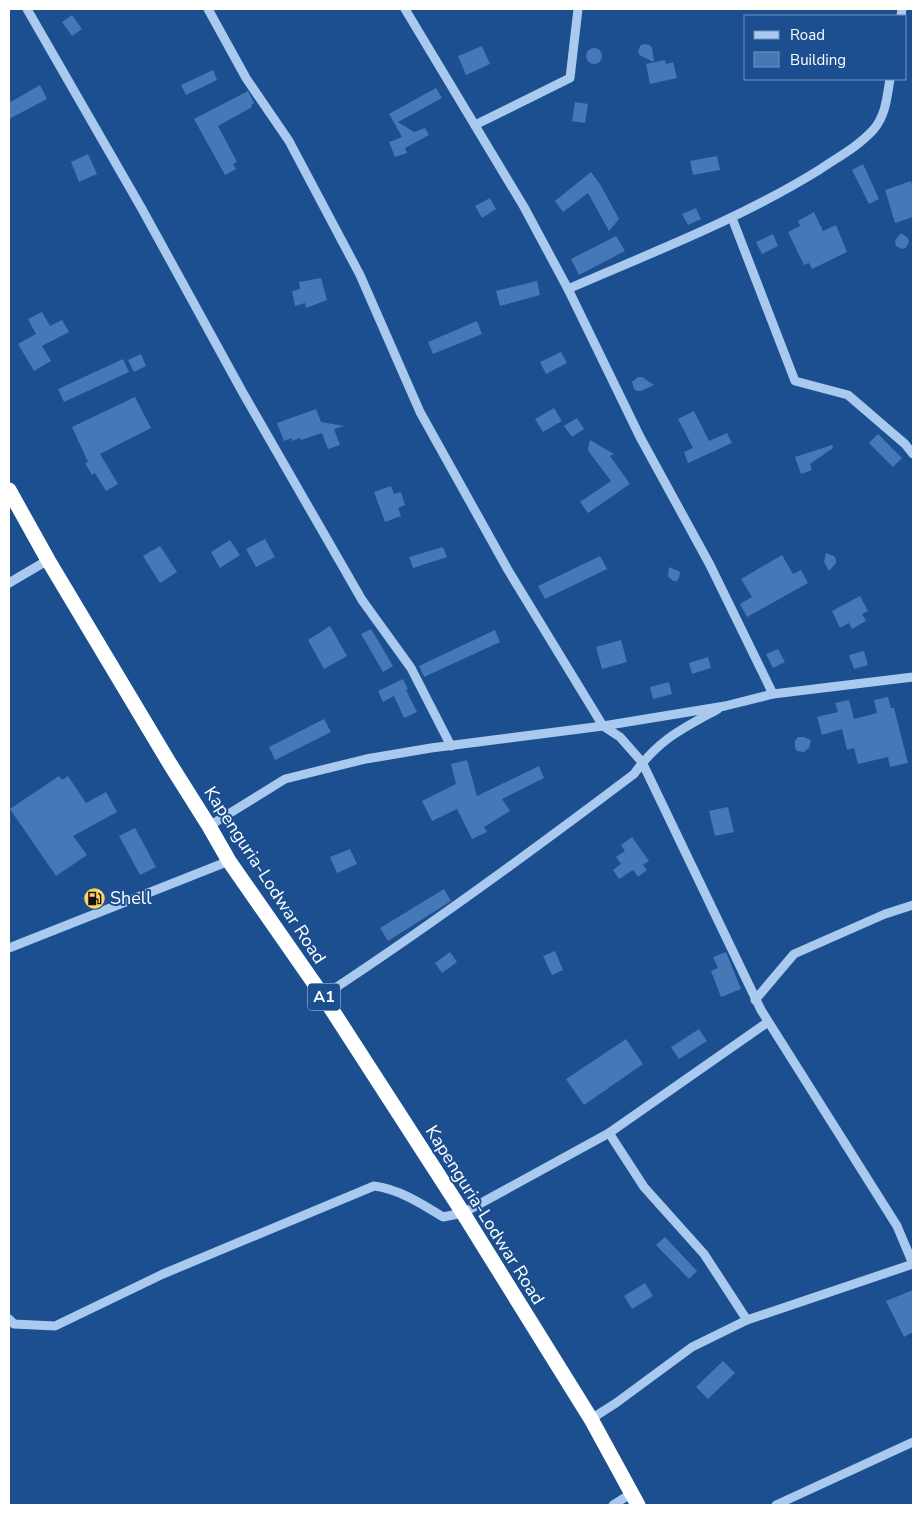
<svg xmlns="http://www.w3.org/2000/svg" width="922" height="1514" viewBox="0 0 922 1514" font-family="'Nunito Sans',sans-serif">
<rect width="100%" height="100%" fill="#1b4f8f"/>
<!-- building -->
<g fill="#4478b7">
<path d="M72,15L82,29L72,36L62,22Z"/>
<path d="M643,44L650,45L652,48L654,62L641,56L638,53L640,46Z"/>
<path d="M482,46L490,64L466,75L458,56Z"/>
<circle cx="594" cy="56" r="8"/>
<path d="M665,60L666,64L673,62L677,78L650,84L646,64Z"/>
<path d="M213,70L217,80L186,95L181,85Z"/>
<path d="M40,85L47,99L9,119V103Z"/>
<path d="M436,88L442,98L398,122L414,132L425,128L429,135L405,148L407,153L395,157L389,142L402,137L389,114Z"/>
<path d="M248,91L254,103L251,105L252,107L218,126L237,162L233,164L236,169L225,175L194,119Z"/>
<path d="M575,102L588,104L585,123L572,121Z"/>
<path d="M88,154L97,174L79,182L71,162Z"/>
<path d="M717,156L720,170L693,175L690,161Z"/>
<path d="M863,164L879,199L869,204L852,170Z"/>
<path d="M591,172L600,184L619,219L609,231L588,193L563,212L555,201Z"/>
<path d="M911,181L913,189V217L895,223L885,190Z"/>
<path d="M490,198L496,209L482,218L475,206Z"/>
<path d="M696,208L701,219L688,225L682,214Z"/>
<path d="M814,212L823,231L836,225L847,252L812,269L809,263L804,265L788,232L800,226L798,221Z"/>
<path d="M901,233L908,238L909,242L906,248L902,249L896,246L895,242L896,239Z"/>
<path d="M773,234L778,246L762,254L756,242Z"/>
<path d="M616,236L625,251L579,275L571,259Z"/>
<path d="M321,278L327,300L306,308L305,303L295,306L292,291L300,289L299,282Z"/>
<path d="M537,281L540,295L500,306L496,291Z"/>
<path d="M42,312L50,326L62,320L69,332L42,346L51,361L34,371L18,344L36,334L28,319Z"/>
<path d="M477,321L482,334L433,354L428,342Z"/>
<path d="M561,352L567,363L546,374L540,362Z"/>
<path d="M141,354L146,366L134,372L128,360Z"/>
<path d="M123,359L129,372L64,402L58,389Z"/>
<path d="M638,377H642L654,385L641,391H637L634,389L632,382Z"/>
<path d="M135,397L151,428L100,454L118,484L106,491L95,473L92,475L85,463L88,462L72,427Z"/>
<path d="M554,408L562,421L543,432L535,419Z"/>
<path d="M316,409L321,422L344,426L334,429L340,445L328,449L322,433L301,440L300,438L292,441V438L284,441L277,423Z"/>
<path d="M694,411L709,441L727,433L732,443L688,463L684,452L693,448L678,419Z"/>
<path d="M577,418L584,429L572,437L564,426Z"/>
<path d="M878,434L902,458L893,467L869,443Z"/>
<path d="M590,440L614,454L610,456L630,484L588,513L580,502L611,481L589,452L588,449Z"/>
<path d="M832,445L833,448L810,464L812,470L801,474L795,457Z"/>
<path d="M391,486L394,494L401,492L405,505L398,508L401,516L385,522L374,492Z"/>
<path d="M265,539L275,557L256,567L246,549Z"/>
<path d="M230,540L240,555L220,568L211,552Z"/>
<path d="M160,546L177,572L160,583L143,556Z"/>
<path d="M443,547L447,557L413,568L409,557Z"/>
<path d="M826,553L834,556L836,560V563L829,571L824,562Z"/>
<path d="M782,555L793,574L801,570L808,583L747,617L740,604L752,597L741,579Z"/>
<path d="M600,556L607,569L545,599L538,586Z"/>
<path d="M669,567L680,572L679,578L677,581H673L668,576Z"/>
<path d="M860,596L868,611L862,614L866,621L852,629L849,623L840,628L832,611Z"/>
<path d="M330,626L347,656L324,669L308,640Z"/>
<path d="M371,629L393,666L383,672L361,634Z"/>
<path d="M495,630L500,642L424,677L419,666Z"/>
<path d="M621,640L627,662L602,669L596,647Z"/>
<path d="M778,649L785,662L773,668L766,654Z"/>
<path d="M864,651L868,665L854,669L849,655Z"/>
<path d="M708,657L711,668L692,674L689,663Z"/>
<path d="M403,679L408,689L406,690L417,712L404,718L394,696L383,702L378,691Z"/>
<path d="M669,682L672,694L653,699L650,687Z"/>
<path d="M888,697L891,708H894L908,763L890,767L888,757L858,764L854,748L847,750L842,729L822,735L817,717L838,712L835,703L849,700L854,719L877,713L874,700Z"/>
<path d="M324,719L331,732L275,760L269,747Z"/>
<path d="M798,737H804L811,740L809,748L804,752L797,751L795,747V741Z"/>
<path d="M467,760L477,796L539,766L544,778L502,799L510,811L484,827L487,832L472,839L457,809L432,821L422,801L456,784L451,764Z"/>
<path d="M59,776L62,780L68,776L86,803L106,792L117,812L73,836L87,855L56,876L10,809Z"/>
<path d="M728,807L734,832L715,836L709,811Z"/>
<path d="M135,828L156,867L140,875L119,836Z"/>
<path d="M632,837L649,861L643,865L647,870L638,877L633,870L619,879L613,870L621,864L616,857L625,851L621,845Z"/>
<path d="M350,849L357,864L337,873L330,857Z"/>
<path d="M444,889L451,901L388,941L380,928Z"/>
<path d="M555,951L563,970L552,975L543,956Z"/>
<path d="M450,952L457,962L442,973L435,963Z"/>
<path d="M726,952L741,989L721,997L711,971L718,968L713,957Z"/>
<path d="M699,1029L707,1041L679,1059L671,1047Z"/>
<path d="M626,1039L643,1064L584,1105L566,1079Z"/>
<path d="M665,1237L697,1271L689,1279L656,1245Z"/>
<path d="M645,1283L653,1296L632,1309L624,1296Z"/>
<path d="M913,1290V1332L904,1337L886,1301Z"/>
<path d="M723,1361L735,1373L708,1399L696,1387Z"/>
</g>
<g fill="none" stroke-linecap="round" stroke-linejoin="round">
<!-- minor -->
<g stroke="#a9c9ee" stroke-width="9">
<path d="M27,9L142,209L243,393L362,600L411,668L451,746"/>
<path d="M208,9L246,78L289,141L360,275L420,412L508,570L603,726L620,737L642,762L761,1010L897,1226L913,1264"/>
<path d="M405,9L524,207L568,289L640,437L710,565L773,694"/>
<path d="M901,16L902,9"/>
<path d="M475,125L570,78L578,9"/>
<path d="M732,218L795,381L848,395L905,444L913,454"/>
<path d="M568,289C653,252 740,219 819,170C838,157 859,146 874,129C886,115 887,96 890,79"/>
<path d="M9,583L48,560"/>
<path d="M209,826L285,779L366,759L431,748L603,726L725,706L773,694L913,677"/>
<path d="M9,948L229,861"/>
<path d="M323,996C430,926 532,851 634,774C659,739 682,729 718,709"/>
<path d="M755,1000L794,954L885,914L913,905"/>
<path d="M609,1133L644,1187L704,1254L747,1320"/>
<path d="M9,1319L14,1324L55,1326L163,1274L374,1186C399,1189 422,1204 443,1217L463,1213L609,1133L768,1022"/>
<path d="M591,1419L616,1403L692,1347L747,1320L913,1264"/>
<path d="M613,1505L632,1493"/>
<path d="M776,1505L913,1442"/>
</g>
<!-- highway -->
<path stroke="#fff" stroke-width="15" d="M9,490L48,560L170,764L209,826L229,861L323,996L463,1213L591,1419L638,1505"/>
</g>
<!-- icons -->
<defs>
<symbol id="fuel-disc" viewBox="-11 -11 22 22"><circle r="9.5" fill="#ffd166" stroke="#1b4f8f"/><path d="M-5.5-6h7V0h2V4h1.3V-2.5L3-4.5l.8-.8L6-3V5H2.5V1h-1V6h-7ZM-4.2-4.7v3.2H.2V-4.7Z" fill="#111"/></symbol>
</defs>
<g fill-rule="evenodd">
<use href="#fuel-disc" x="82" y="886" width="25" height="25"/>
</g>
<g text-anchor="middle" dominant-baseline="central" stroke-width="4" stroke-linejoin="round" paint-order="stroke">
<!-- shield labels -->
<rect fill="#1b4f8f" stroke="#bbcadd" stroke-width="1" x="308" y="983.5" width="32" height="27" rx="4"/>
<g font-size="16" font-weight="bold" fill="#fff">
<text x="324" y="997">A1</text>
</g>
<!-- street labels -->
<g font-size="18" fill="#fff" stroke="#1b4f8f">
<text transform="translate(265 875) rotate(57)">Kapenguria-Lodwar Road</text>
<text transform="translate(485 1215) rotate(58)">Kapenguria-Lodwar Road</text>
</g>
<!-- poi labels -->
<g font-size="18" fill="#fff" stroke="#1b4f8f" text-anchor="start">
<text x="110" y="898">Shell</text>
</g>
</g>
<!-- border -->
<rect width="922" height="1514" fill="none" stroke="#ffffff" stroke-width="20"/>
<!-- legend -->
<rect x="744" y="15" width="162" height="65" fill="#1b4f8f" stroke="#7695bc"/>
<rect x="754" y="31" width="25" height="8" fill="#a9c9ee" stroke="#7695bc"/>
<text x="790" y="40" font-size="15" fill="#ffffff">Road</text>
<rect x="754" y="52" width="25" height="15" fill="#4478b7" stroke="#7695bc"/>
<text x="790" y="65" font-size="15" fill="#ffffff">Building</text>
</svg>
